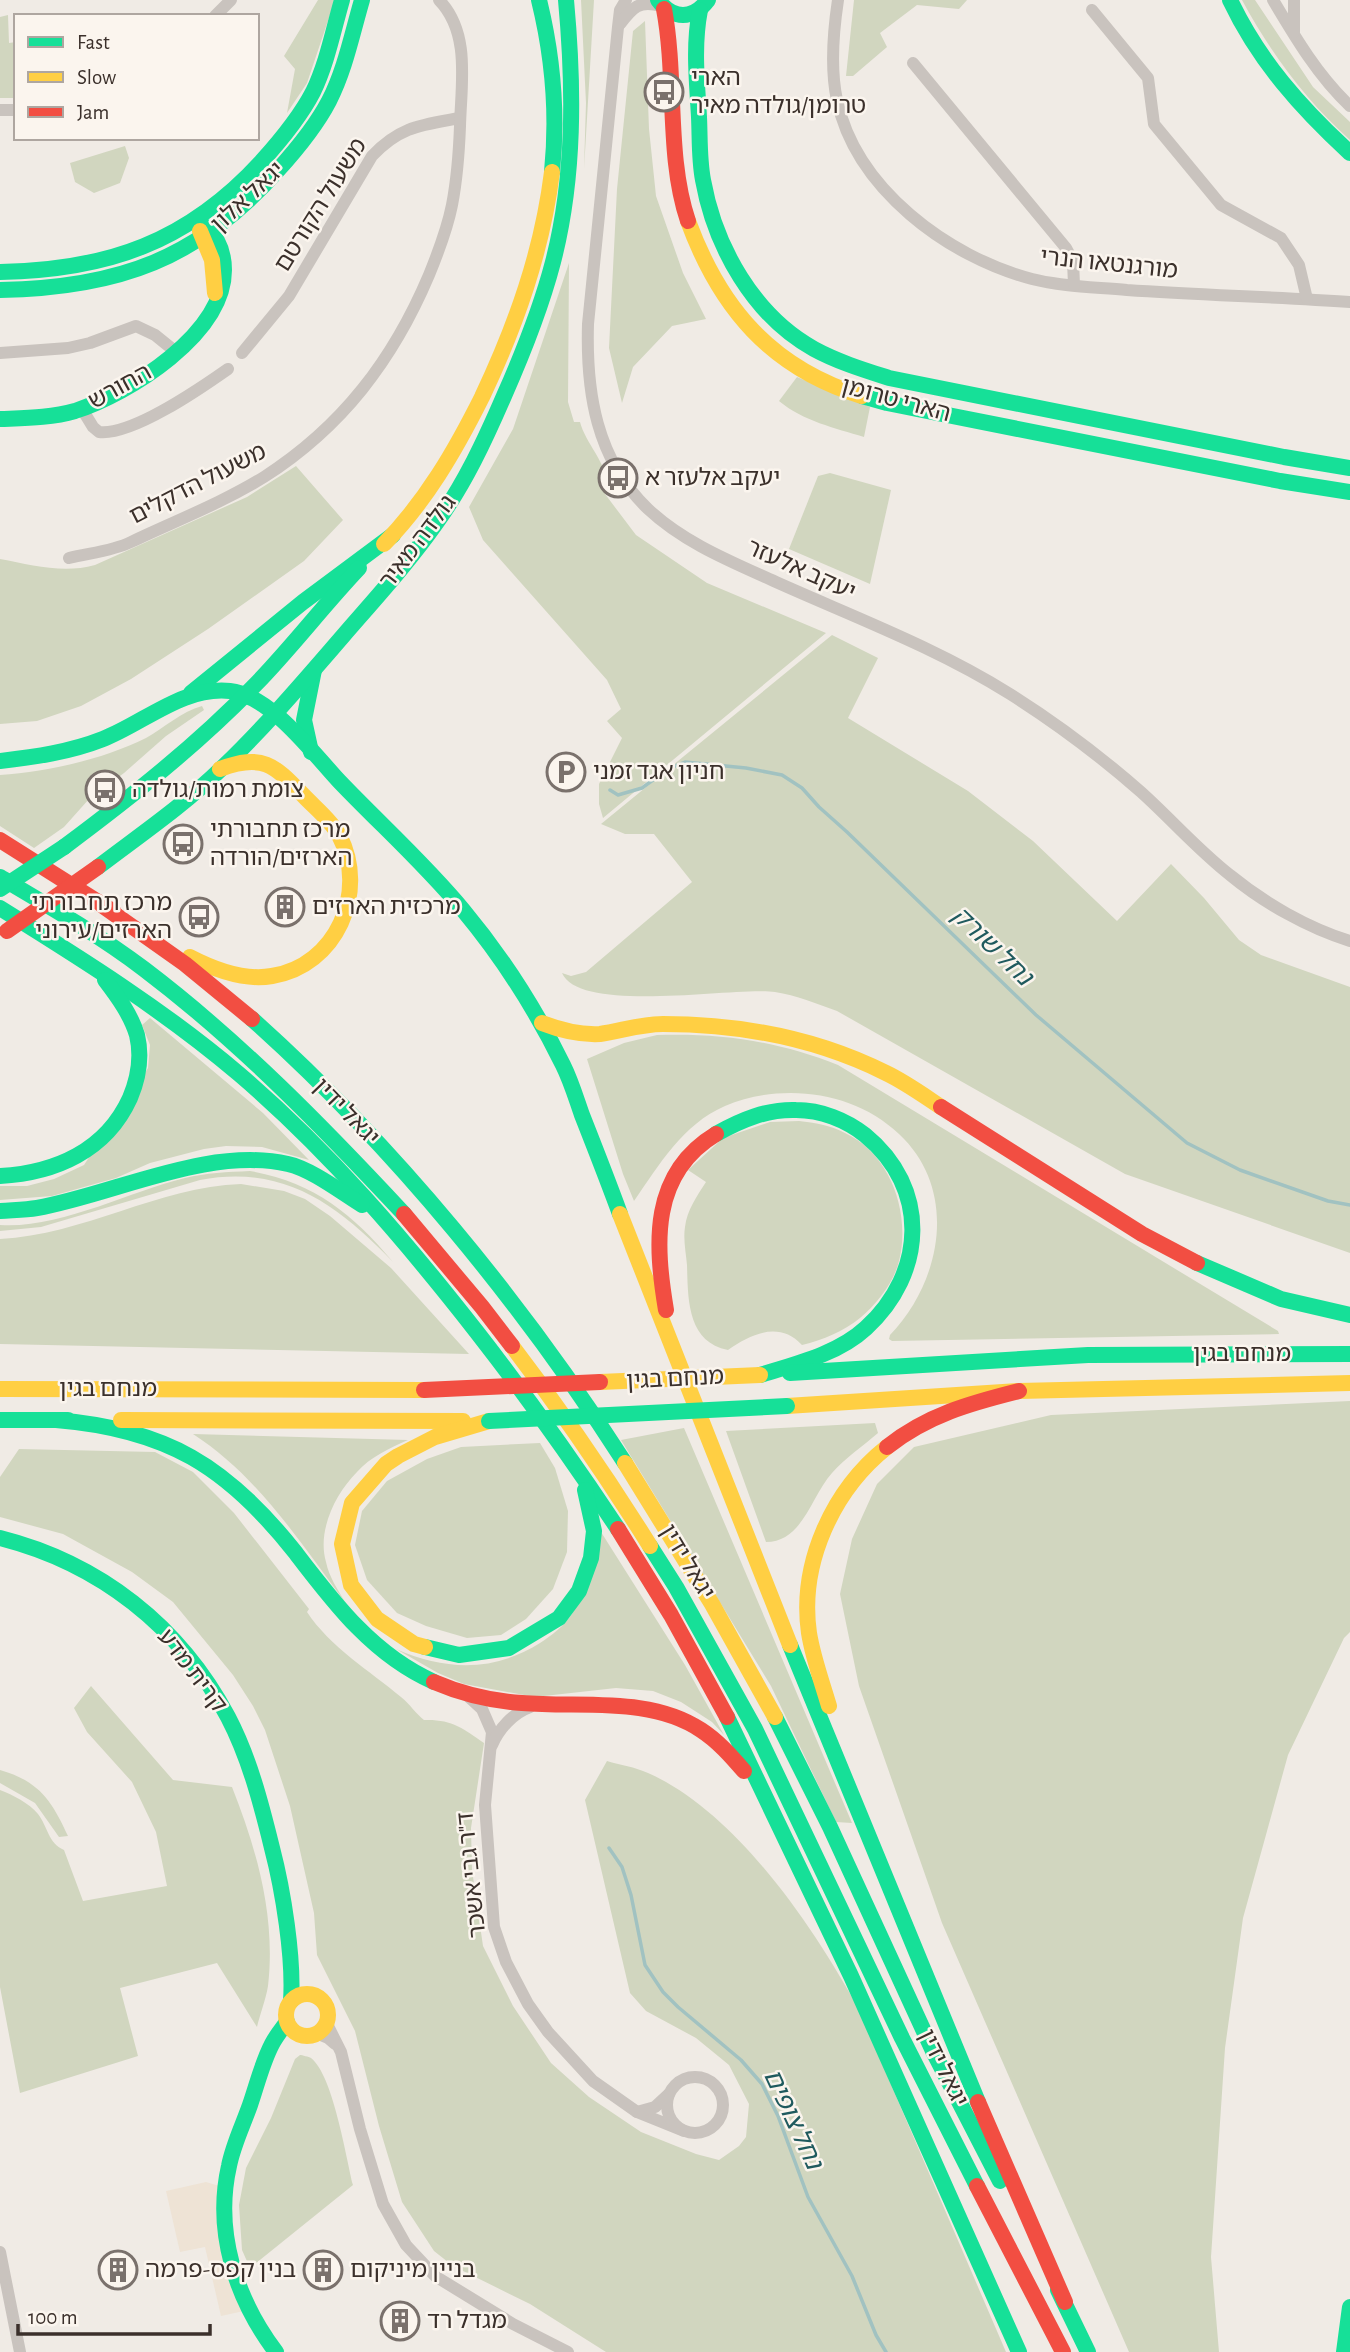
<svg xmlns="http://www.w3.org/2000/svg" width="1350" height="2352" viewBox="0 0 1350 2352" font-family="'Alegreya Sans','Noto Sans Hebrew',sans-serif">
<rect width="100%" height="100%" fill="#f0ebe5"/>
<!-- green -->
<g fill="#d1d6bf">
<path d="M318,0H335L307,83L287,113L295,69L284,56Z"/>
<path d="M581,0H594L584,169L586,103Z"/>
<path d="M854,0H967L959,9L917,5L880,33L887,47L853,76H846Z"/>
<path d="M1242,0H1255L1313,87L1350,122V140C1306,101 1270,52 1242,0Z"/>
<path d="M8,15L9,43L16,42V98H0V17Z"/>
<path d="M645,21L649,129L656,196L683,273L706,319L672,326L633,367L622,403L609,348L617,189L633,31Z"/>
<path d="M125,146L129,158L120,183L94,193L75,182L70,163Z"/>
<path d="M569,263L568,402L574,422H580C586,446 615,471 605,494L636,535L707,583L826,633L603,818L599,804V784L622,738L607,721L621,709L607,680L483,540L469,507L513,429Z"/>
<path d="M797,377L870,407L864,437C835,428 803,421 779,401Z"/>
<path d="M296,466L343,520L304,561L208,629L131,679L81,706L37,721L0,724V559C32,565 63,574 95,565L247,497Z"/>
<path d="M830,473L891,490L870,584L789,549L818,476Z"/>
<path d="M832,635L878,658L848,718L968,791L1033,841L1117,921L1171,864L1204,898L1239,940L1261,955L1350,987V1253L1125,1174L837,1011C817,1004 796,995 775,992C737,986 580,1015 562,973L571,976L586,972L692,882L654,834H625L601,824Z"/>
<path d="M202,706L204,710L166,736L124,773L89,799L64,827L34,848L0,826V775C47,772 104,759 146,738C164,728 182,711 202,706Z"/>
<path d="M150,1018L263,1113L309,1160L262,1147L226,1146L204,1149L150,1163L116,1178L52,1196L0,1200V1186H27L54,1179L84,1165L148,1068L150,1045L142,1025Z"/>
<path d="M657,1035C721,1033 778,1041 838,1065L1278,1331L1279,1334L892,1341L889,1339L890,1335C942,1281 959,1190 899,1134C854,1091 782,1082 725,1106C683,1124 659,1165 634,1201L623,1174L587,1059L624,1043Z"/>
<path d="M799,1121C815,1123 830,1125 845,1133C891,1154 911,1214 899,1261C894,1282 877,1304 860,1318C844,1331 823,1340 802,1345C780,1321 752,1333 728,1350C687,1342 688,1299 687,1265C686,1253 683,1239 685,1227C687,1210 697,1196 706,1182L688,1170L723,1138L770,1122Z"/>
<path d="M250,1171C313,1182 352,1213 393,1262C338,1205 284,1164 200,1180L41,1227L0,1231V1225C59,1229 128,1192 185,1178C206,1173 227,1172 250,1171Z"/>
<path d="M241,1184L284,1191L305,1199L330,1216L391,1268L469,1354L0,1344V1239C83,1235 158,1187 241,1184Z"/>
<path d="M1350,1401V1632L1344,1638L1288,1755L1243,1918L1225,2048L1211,2257L1219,2352H1129L942,1923L859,1686L840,1594L852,1539L877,1484L914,1447L1051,1415Z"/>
<path d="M875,1423L878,1433C863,1446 845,1458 832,1473C811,1496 803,1542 766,1542L726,1431Z"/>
<path d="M684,1428L852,1823L836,1822L771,1686L621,1440Z"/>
<path d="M193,1434L408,1440C390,1448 370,1457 357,1472C335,1494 317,1531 326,1562C329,1577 338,1590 345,1602C299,1541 258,1476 193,1434Z"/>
<path d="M540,1443L555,1468L568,1511L567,1552L553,1589L526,1619L501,1635L467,1638L426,1626L397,1613L367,1580L355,1545L362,1511L387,1481L427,1459L461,1447Z"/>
<path d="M19,1449L155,1452L193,1472L234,1513L309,1609L307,1612C330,1647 370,1671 401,1697C410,1704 416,1714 424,1720C451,1719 463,1728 484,1743L471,1828L472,1870L483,1946L513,2006L551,2063L589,2097L641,2132L696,2154L719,2160L739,2146L746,2137L749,2104L729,2065L696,2038L646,2011L630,1993L585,1800L607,1761C620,1765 635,1767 648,1773C736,1812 813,1926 858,2008L1006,2352H606L530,2304L453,2266L434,2251L402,2202L379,2126L355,2031L317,1955L314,1913L290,1806L265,1730L253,1706L233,1675L173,1602L132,1572L63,1534L0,1517V1477Z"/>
<path d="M601,1532L685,1665L724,1735L712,1722L681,1702L653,1691L616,1688L535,1697L464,1684L438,1673L396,1649C446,1671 494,1672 540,1643C551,1636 565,1625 572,1614C584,1591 592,1557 601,1532Z"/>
<path d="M91,1686L173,1780L232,1787C257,1850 276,1917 268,1986C266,1999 260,2014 257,2027L217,1963L120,1988L138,2056L20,2093L0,1987V1790C13,1795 29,1803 38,1814C48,1827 48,1843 64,1850L83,1901L167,1886L156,1832L132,1782L87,1732L74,1708Z"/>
<path d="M0,1770C39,1781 52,1801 68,1836L59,1837L35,1803L0,1783Z"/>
<path d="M300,2055C302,2055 309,2057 311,2058C333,2075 346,2157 353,2185L250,2268L242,2250L239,2205L246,2168L271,2118L295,2059Z"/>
</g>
<!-- plaza -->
<path fill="#eee3d5" d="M206,2182L226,2188V2227L248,2310L221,2316L205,2247L180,2252L166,2191Z"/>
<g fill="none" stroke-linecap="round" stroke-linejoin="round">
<!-- stream -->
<g stroke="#a1c2c1" stroke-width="3.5">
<path d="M610,790L618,795L642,788L668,769L685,762L746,768L782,775L802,788L819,807L847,832L1036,1015L1187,1143L1240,1170L1328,1201L1350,1205"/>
<path d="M609,1848L622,1867L631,1895L645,1965L663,1992L678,2007L741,2060L762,2084L778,2116L808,2197L852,2276L876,2335L886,2352"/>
</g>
<!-- street -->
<g stroke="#c9c3be" stroke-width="12">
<path d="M626,0L620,10L618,27L588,324C586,392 596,459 648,509C684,543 732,562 776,582C854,617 937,648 1010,694C1056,723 1100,756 1141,792C1171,819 1198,850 1230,875C1264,903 1308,928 1350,941"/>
<path d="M838,0C833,33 830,68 837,100C856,189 948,257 1032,279C1063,287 1096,287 1127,290C1201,295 1276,297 1350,302"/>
<path d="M1273,0C1295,37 1318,76 1350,106"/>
<path d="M1092,10L1148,78L1154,124L1221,205L1281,238L1299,265L1307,299"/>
<path d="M215,16L231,0"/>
<path d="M620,24C633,7 639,0 661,6"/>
<path d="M1294,32V0"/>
<path d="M913,63L1066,248L1073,261L1074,285"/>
<path d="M0,110H16"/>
<path d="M0,353L68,348L90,343L136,326L155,335L176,352"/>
<path d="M242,353L289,296L372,156C400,126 422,125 460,118"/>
<path d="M82,409L93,427L99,432C132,436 201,388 228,369"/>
<path d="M69,558C89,553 113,551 131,542C175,521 222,503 264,477C342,427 393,360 429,275C438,253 447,230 452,205C457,179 459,153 460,126C461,84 471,33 439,0"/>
<path d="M469,1697L482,1709L492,1732L485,1805L494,1927L506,1962L528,2004L548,2032L593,2081L637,2112L684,2131"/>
<path d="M492,1745C499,1729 513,1713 530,1707"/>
<path d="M326,2022L341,2052L360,2129L383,2204L406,2245L435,2276L513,2324L568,2352"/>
<path d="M316,2033L328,2038L335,2044"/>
<circle cx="695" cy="2105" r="28"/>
<path d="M637,2112L655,2107L669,2094"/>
<path d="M0,2252L20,2352"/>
</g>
<!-- fast -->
<g stroke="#16e098" stroke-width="16">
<path d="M539,0C553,57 558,113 552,172"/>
<path d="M658,0C673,20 693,20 708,0"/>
<path d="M1230,0C1259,61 1301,108 1350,153"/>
<path d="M700,10C693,46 697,81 699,117C700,138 699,159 703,180C715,247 754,316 814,349C838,362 864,370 889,378L1284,457L1350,468"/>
<path d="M0,272C108,270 188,242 262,161C281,140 300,117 313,92C327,63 333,31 342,0"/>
<path d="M0,290C118,288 199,259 278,170C297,149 316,126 329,101C345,70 352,34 362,0"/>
<path d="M862,396L887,403L1280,481L1350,492"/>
<path d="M0,419C25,418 51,418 75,411C130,393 224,334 224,270C224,253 219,239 206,227"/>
<path d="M191,693L303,602L393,535"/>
<path d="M311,752L304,720L314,670"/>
<path d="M0,761C35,757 70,752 103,739C144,723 183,686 230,691C271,696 312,752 339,781C380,824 425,864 463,910C503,958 536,1010 563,1065C571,1081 576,1098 582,1115C595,1148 608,1181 620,1214"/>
<path d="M64,847C131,797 197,745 256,684C292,647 323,606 359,568"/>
<path d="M98,867C140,835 184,805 222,768C265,727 304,681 343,636C375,599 409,562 437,522C465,483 485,440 504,396C523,353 541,308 553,262C575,177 574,87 566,0"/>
<path d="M0,877C49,906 99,935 144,969C239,1041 323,1127 404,1214"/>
<path d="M0,908C82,959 165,1011 239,1074C328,1150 404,1239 476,1331C526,1395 573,1461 618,1529"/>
<path d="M252,1019C393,1145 523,1304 625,1463"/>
<path d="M716,1134C741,1120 767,1109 796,1110C821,1110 846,1120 865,1135C930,1188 926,1273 866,1328C838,1354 796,1364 760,1375"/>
<path d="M0,1176C55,1173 106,1151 130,1098C138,1079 142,1056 137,1035C131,1015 118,997 105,980"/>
<path d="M0,1211C12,1210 25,1210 37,1208C115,1194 208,1146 288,1164C311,1169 341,1192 362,1205"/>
<path d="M1197,1263L1281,1299L1350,1315"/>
<path d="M790,1373L1088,1355L1350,1354"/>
<path d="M0,1420H68"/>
<path d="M56,1420C166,1429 227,1466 295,1552C334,1603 373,1655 434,1682"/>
<path d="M0,1538C99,1563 180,1626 228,1717C249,1757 261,1803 272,1848C283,1890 294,1958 291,2001"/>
<path d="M650,1546L676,1587L755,1729L902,2038L977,2186"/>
<path d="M790,1645L978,2102"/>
<path d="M425,1647L459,1655L509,1648L559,1618L579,1591L591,1558L594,1531L585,1490"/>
<path d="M727,1717L851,1976L1019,2352"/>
<path d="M775,1717L830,1827L933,2051L1000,2181"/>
<path d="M1058,2290L1088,2352"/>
<path d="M276,2352C236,2299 214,2232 229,2166C233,2145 243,2125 250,2105C257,2085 262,2063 272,2044C276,2036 282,2029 287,2022"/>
<path d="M1344,2352L1350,2307"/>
</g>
<!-- slow -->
<g stroke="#ffcf43" stroke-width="16">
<path d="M688,221C720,308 771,368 862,396"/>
<path d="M200,231L212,260L215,293"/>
<path d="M384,544C426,501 455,451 482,397C516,325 542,252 552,172"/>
<path d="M190,957C215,970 244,981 272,976C336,966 369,892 339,835C331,820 314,807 303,795C274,765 263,753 220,769"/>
<path d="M542,1023C560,1030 580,1035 600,1034C621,1031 641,1024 663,1024C741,1024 816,1038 886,1073C905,1082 923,1095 941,1107"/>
<path d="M620,1214L790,1645"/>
<path d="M512,1346C561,1410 607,1477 650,1546"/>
<path d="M0,1389L424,1390"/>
<path d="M787,1406L1019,1391L1350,1383"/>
<path d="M121,1420L463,1421"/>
<path d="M625,1463L712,1604L775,1717"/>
<path d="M425,1647L414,1644L377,1619L351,1585L342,1544L352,1503L386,1464L398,1456L435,1437L489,1421"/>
<path d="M829,1706C822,1682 813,1658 809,1633C799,1563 833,1490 887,1447"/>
<circle cx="307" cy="2015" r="21"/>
</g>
<!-- jam -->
<g stroke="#f24e42" stroke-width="16">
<path d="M664,9C677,78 666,156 688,221"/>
<path d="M0,840L114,912"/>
<path d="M103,906L185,964L252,1019"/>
<path d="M941,1107L1142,1234L1197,1263"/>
<path d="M404,1214L482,1307L512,1346"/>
<path d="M666,1310C655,1244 650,1174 716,1134"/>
<path d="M887,1447C927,1415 971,1403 1019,1391"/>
<path d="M618,1529L671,1615L727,1717"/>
<path d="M434,1682C462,1694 492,1701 522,1703C581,1708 650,1696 701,1730C718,1741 731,1756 744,1771"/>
<path d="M978,2102L1065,2302"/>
<path d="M977,2186L1063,2352"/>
</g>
<!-- fast-bridge -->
<g stroke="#16e098" stroke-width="16">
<path d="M0,889L64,847"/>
<path d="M489,1421L787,1406"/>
</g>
<!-- slow-bridge -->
<path stroke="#ffcf43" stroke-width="16" d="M600,1382L760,1375"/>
<!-- jam-bridge -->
<g stroke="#f24e42" stroke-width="16">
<path d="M7,931L98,867"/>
<path d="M424,1390L600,1382"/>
</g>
</g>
<!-- icons -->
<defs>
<symbol id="bus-ring" viewBox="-11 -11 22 22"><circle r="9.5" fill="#fbf5ee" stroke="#7a716c" stroke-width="1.5"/><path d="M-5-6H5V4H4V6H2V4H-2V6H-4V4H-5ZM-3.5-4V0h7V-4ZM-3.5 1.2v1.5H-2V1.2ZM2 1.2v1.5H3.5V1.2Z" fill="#7a716c"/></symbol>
<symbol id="parking-ring" viewBox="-11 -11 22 22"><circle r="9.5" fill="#fbf5ee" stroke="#7a716c" stroke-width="1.5"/><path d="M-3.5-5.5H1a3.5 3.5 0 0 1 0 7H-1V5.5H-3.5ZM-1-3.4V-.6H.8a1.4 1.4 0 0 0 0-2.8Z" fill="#7a716c"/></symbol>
<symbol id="building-ring" viewBox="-11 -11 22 22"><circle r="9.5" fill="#fbf5ee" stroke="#7a716c" stroke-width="1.5"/><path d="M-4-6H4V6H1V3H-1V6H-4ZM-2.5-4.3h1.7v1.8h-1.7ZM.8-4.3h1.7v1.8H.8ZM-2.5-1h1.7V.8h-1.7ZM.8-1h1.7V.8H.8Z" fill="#7a716c"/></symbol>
</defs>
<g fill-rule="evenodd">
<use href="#bus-ring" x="642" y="70" width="44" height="44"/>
<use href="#bus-ring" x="596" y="456" width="44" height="44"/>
<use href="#parking-ring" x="544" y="750" width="44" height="44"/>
<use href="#bus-ring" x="83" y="768" width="44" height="44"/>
<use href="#bus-ring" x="161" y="822" width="44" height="44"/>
<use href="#building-ring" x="263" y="885" width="44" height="44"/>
<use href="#bus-ring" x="177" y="895" width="44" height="44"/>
<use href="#building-ring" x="96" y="2248" width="44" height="44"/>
<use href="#building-ring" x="301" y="2248" width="44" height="44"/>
<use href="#building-ring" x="378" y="2299" width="44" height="44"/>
</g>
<g text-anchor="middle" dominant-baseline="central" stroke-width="5" stroke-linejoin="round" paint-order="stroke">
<!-- poi labels -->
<g font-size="24" fill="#3b302b" stroke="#fbf5ee" text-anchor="start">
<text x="691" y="78">הארי<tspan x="691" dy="28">טרומן/גולדה מאיר</tspan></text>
<text x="645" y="478">יעקב אלעזר א</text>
<text x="593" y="772">חניון אגד זמני</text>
<text x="132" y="790">צומת רמות/גולדה</text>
<text x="210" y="830">מרכז תחבורתי<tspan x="210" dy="28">הארזים/הורדה</tspan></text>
<text x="172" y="903" text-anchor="end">מרכז תחבורתי<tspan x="172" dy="28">הארזים/עירוני</tspan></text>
<text x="312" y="907">מרכזית הארזים</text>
<text x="145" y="2270">בנין קפס-פרמה</text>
<text x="350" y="2270">בניין מיניקום</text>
<text x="427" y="2321">מגדל רד</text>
</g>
<!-- street labels -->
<g font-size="24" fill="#3b302b" stroke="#fbf5ee">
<text transform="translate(248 197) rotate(-43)">יגאל אלון</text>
<text transform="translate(321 205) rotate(-58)">משעול הקורטם</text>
<text transform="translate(1109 264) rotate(6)">מורגנטאו הנרי</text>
<text transform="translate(120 387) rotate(-29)">החורש</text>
<text transform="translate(896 400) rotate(15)">הארי טרומן</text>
<text transform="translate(198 484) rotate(-27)">משעול הדקלים</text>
<text transform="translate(418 542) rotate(-53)">גולדה מאיר</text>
<text transform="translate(801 570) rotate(24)">יעקב אלעזר</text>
<text transform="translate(346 1112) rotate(46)">יגאל ידין</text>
<text x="1242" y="1354">מנחם בגין</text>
<text transform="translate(675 1379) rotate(-3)">מנחם בגין</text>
<text x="108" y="1389">מנחם בגין</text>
<text transform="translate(687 1562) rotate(59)">יגאל ידין</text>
<text transform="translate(192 1671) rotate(53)">קרית מדע</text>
<text transform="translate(472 1875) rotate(-96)">ד"ר גבי אשכר</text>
<text transform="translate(943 2068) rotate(64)">יגאל ידין</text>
</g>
<!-- water labels -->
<g font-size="26" font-style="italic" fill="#1f5a5e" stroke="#fbf5ee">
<text transform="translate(992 946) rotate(44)">נחל שורק</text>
<text transform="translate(793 2119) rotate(65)">נחל צופים</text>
</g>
</g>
<!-- legend -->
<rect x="14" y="14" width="245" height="126" fill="#fbf5ee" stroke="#aea6a0" stroke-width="2"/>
<rect x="28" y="37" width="35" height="10" fill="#16e098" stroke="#aea6a0" stroke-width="2"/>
<text x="77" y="49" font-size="21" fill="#3b302b">Fast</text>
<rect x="28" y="72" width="35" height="10" fill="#ffcf43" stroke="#aea6a0" stroke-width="2"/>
<text x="77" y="84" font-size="21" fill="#3b302b">Slow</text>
<rect x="28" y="107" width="35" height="10" fill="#f24e42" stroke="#aea6a0" stroke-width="2"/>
<text x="77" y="119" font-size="21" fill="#3b302b">Jam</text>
<!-- scale -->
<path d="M18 2324v10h192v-10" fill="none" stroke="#3b302b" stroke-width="3.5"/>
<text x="28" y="2324" font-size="21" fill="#3b302b" stroke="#fbf5ee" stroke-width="5" paint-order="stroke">100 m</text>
</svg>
